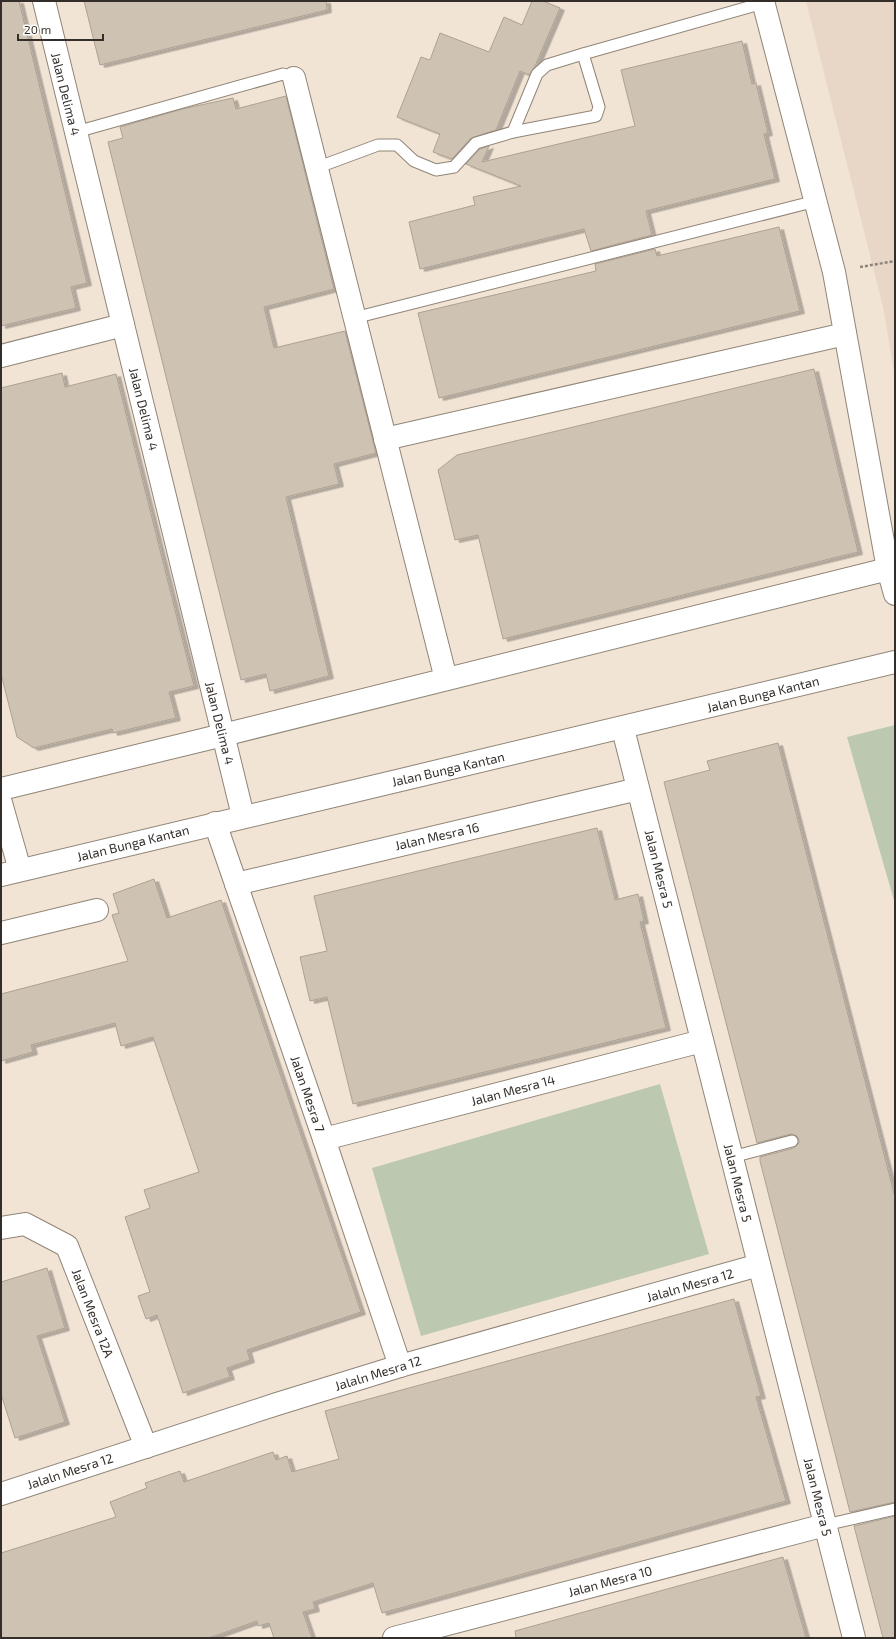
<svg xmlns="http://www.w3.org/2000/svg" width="896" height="1639" viewBox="0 0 896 1639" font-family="'Exo 2',sans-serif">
<defs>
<filter id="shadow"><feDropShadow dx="4.5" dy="2.5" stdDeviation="0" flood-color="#0004"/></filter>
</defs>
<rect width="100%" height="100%" fill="#f1e4d5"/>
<!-- education -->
<path fill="#e8d6c6" d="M806,1H895V377L883,307Z"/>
<!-- green -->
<g fill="#bcc9b0">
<path d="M895,725V904L847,737Z"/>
<path d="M660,1084L709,1254L421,1336L372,1168Z"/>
</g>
<!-- building -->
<g fill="#cec2b3" stroke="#ada192" filter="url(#shadow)">
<path d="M1,1H19L87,283L71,287L76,308L1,326Z"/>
<path d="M84,1H326L327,10L100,65Z"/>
<path d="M532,1H543L560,8L535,66L529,75L520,71L496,130L471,138L452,159L433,152L440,134L397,117L421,57L430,60L440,33L489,52L504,17L522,25Z"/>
<path d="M742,41L752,84L756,83L768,133L764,134L775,179L646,211L652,235L591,251L584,229L420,269L409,222L475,205L473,197L521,186L466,164L480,149L489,146L482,162L635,126L621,70Z"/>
<path d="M286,96L334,289L264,307L274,348L345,331L376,453L334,464L339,484L286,497L329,676L270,691L266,674L241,680L108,142L123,138L120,127L182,109L233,98L236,109Z"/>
<path d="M779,227L800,311L439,398L418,313L596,271L595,264L655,249L657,256Z"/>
<path d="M814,369L858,552L503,639L478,535L455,540L438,470L457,455Z"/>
<path d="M62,373L65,387L116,374L194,686L169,692L176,718L113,733L112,729L34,748L17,737L1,674V388Z"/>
<path d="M778,743L895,1197V1502L850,1512L760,1161V1157L794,1148L799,1143V1140L797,1136L791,1134L757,1143L664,782L710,770L707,761Z"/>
<path d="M597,828L615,900L638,894L644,921L640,922L666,1028L353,1104L327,997L310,1001L300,957L327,951L314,896Z"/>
<path d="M154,879L167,918L221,900L361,1312L247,1350L250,1360L227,1368L230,1377L183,1393L157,1315L146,1319L138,1296L150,1292L125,1217L150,1208L144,1190L199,1172L153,1037L121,1046L115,1023L31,1045L33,1052L1,1061V994L128,961L112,915L119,913L113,894Z"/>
<path d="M47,1268L65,1328L37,1336L65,1422L15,1438L1,1394V1282Z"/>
<path d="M734,1299L761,1396L756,1397L786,1501L382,1613L373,1583L313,1602L315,1609L303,1612L312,1638H274L269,1623L258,1626L257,1621L209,1638H1V1553L116,1517L110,1502L147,1488L145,1483L180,1471L184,1482L273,1452L276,1460L287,1456L292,1472L339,1459L325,1411Z"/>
<path d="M895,1516V1638H883L854,1526Z"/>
<path d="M783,1557L806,1638H516L515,1631Z"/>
</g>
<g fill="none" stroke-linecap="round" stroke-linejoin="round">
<defs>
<g id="service">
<path d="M76,132L283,74L294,78"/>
<path d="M513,132L537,74L547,65L583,54"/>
<path d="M316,168L378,145H397L414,161L436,170L454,167L476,143L513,132L596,116L599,107L583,54L763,3"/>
<path d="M354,318L816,201"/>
<path d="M732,1157L792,1141"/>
<path d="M825,1525L895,1509"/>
</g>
<g id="minor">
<path d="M44,1L243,816"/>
<path d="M763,1L834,272L888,569L895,594"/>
<path d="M294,78L446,679"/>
<path d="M1,356L123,325"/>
<path d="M385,439L845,334"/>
<path d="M623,729L854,1638"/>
<path d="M1,789L223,735L888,569"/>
<path d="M1,803L20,870"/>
<path d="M215,823L324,1139L400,1366"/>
<path d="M236,884L638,789"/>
<path d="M1,933L97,910"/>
<path d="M324,1139L702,1041"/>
<path d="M1,1228L25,1224L67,1246L146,1447"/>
<path d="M1,1494L277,1404L400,1366L759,1265"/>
<path d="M394,1638L825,1525"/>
</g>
<path id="tertiary" d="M1,875C299,803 597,735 895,662"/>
</defs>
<!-- service casing -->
<use href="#service" stroke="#908577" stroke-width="13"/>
<!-- minor casing -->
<use href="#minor" stroke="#908577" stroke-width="24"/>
<!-- tertiary casing -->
<use href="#tertiary" stroke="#908577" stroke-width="24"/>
<!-- path -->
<path stroke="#8e857b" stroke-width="2.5" stroke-dasharray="3 2" stroke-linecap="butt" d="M860,267L895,261"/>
<!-- service -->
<use href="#service" stroke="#fff" stroke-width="11"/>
<!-- minor -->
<use href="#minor" stroke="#fff" stroke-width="22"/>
<!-- tertiary -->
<use href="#tertiary" stroke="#fff" stroke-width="22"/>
</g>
<g text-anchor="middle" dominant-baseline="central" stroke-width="3" stroke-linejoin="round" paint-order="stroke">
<!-- street labels -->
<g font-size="13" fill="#332e29" stroke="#fff">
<text transform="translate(66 94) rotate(76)">Jalan Delima 4</text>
<text transform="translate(144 409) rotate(76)">Jalan Delima 4</text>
<text transform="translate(763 694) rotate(-14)">Jalan Bunga Kantan</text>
<text transform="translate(220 723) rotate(76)">Jalan Delima 4</text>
<text transform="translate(448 769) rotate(-13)">Jalan Bunga Kantan</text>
<text transform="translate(437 836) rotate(-13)">Jalan Mesra 16</text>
<text transform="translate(133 843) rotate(-14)">Jalan Bunga Kantan</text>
<text transform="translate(659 869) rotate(76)">Jalan Mesra 5</text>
<text transform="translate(513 1090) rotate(-15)">Jalan Mesra 14</text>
<text transform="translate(308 1094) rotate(71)">Jalan Mesra 7</text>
<text transform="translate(738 1183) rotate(76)">Jalan Mesra 5</text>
<text transform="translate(690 1285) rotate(-16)">Jalaln Mesra 12</text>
<text transform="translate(93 1313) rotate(69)">Jalan Mesra 12A</text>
<text transform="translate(378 1373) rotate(-17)">Jalaln Mesra 12</text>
<text transform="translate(70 1471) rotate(-18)">Jalaln Mesra 12</text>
<text transform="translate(818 1497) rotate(76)">Jalan Mesra 5</text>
<text transform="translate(610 1581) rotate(-15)">Jalan Mesra 10</text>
</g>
</g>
<!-- border -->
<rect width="896" height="1639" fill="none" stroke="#332e29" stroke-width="4"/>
<!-- scale -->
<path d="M18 34v6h85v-6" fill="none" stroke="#332e29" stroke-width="2"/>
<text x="24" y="34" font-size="12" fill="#332e29" stroke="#ffffff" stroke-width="3" paint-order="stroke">20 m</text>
</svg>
